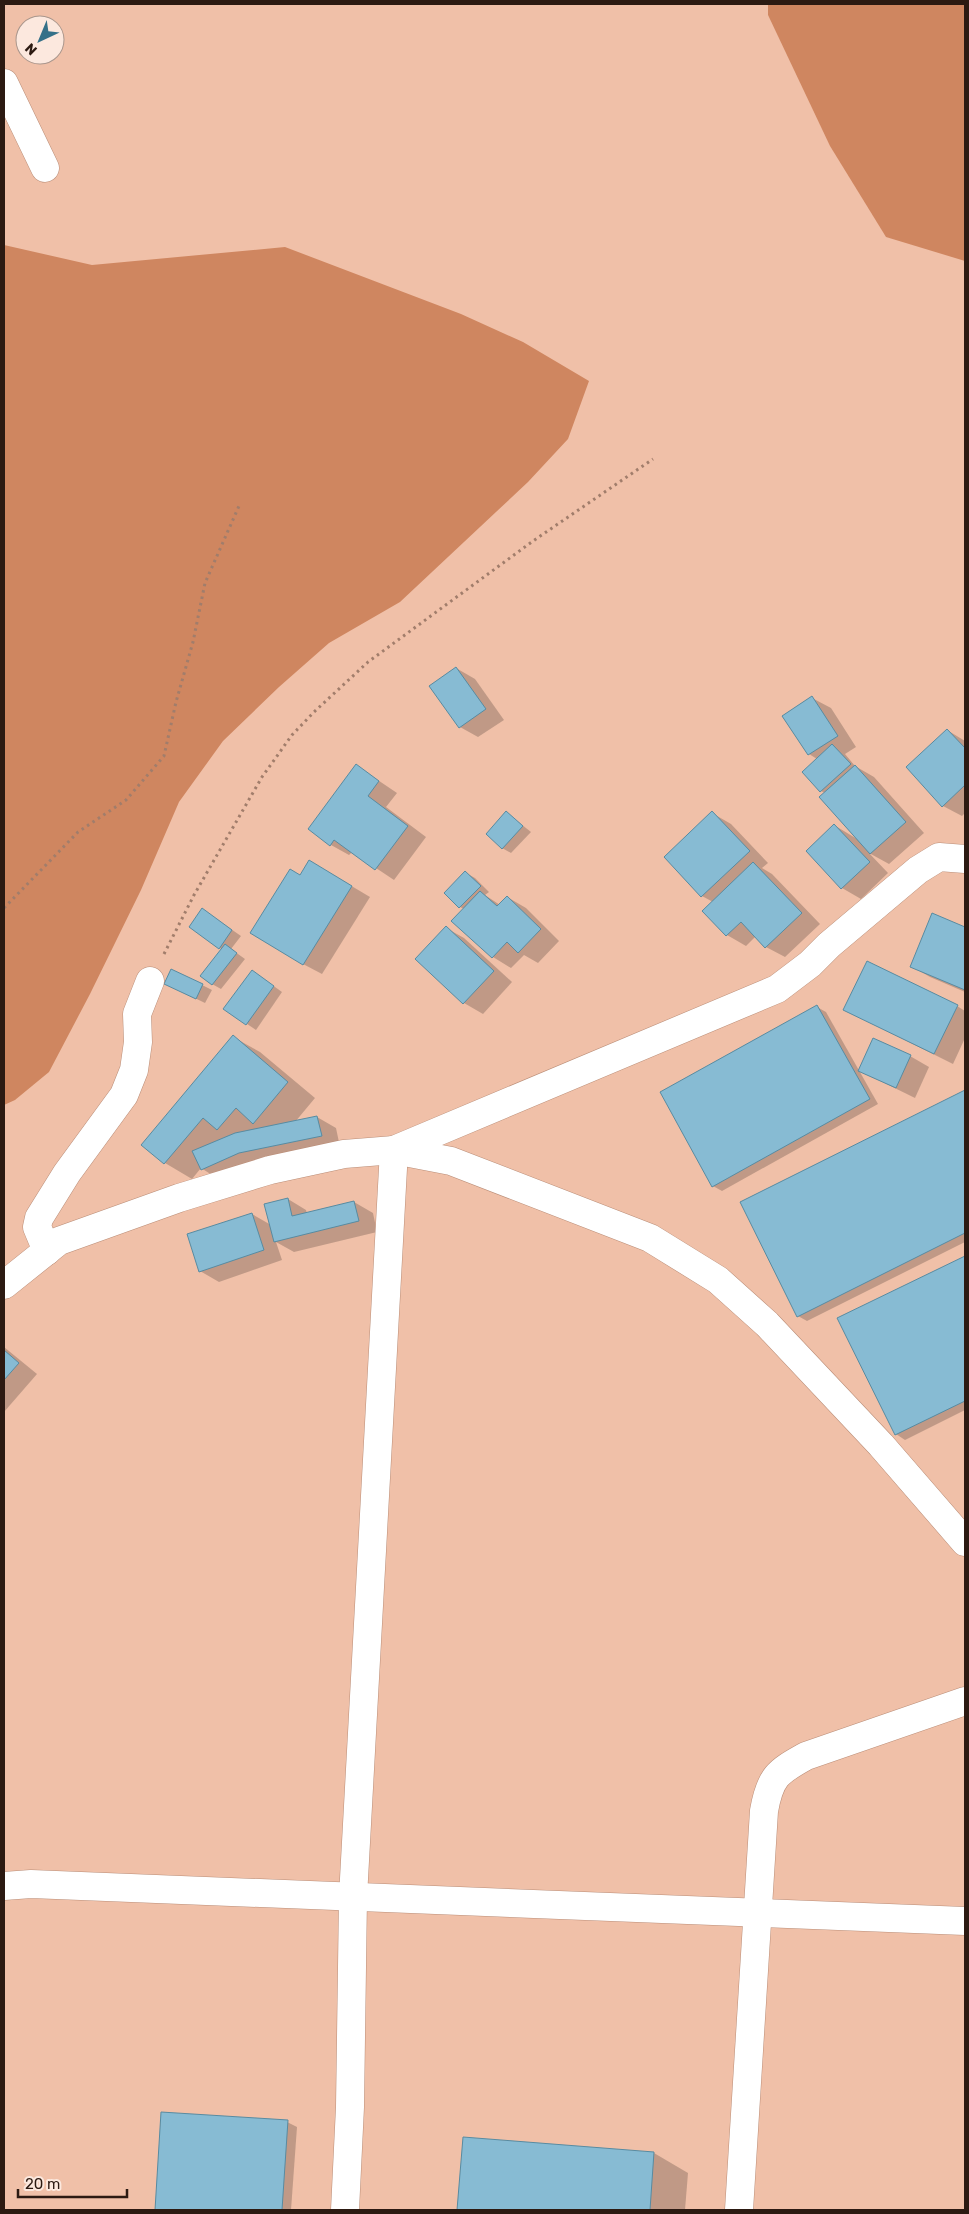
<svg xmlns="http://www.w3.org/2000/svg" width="969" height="2214" viewBox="0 0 969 2214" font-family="Rubik,sans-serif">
<rect width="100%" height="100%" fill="#f0c0a8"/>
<!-- green -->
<g fill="#cf8660">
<path d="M768,4H965V261L886,237L830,146L768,15Z"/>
<path d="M4,245L92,265L285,247L461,314L523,342L589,381L568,439L528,482L400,602L329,643L279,687L223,741L179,802L141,890L90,994L49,1072L15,1100L4,1105Z"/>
</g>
<!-- shadow -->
<g fill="#0003">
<path d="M456,668L475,679L504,720L478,737L460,727Z"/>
<path d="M812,698L831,708L856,747L845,754L855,766L874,777L924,833L889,864L869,853L888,873L861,899L842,888L807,851L834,825L857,839L825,793L821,791L817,759L809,754Z"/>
<path d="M947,730L965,741V813L962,816L943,806Z"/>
<path d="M357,766L397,793L386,807L426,837L394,880L352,852L349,855L331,845L309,829Z"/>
<path d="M507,813L531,832L511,853L502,848Z"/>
<path d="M712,813L731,824L768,863L762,868L772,874L820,924L785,957L766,947L756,936L746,946L727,935L703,911L713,902L702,896L665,857Z"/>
<path d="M328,872L370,897L322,974L303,964L300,877Z"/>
<path d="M466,873L475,878L489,892L485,895L500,905L507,897L526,908L559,941L538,963L524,955L511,968L493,957L464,909L460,907Z"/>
<path d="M202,909L241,936L231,949L245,959L221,989L212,984L222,949L219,948Z"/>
<path d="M933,915L965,928V992L930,977L911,966Z"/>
<path d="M446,928L464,938L512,982L483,1014L464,1003L417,959Z"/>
<path d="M261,977L282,992L256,1030L225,1009Z"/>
<path d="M202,985L212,990L205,1003L174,988Z"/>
<path d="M957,1006L965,1011V1038L953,1064L845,1010Z"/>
<path d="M817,1007L826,1012L878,1104L722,1191L713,1186Z"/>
<path d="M233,1037L260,1052L315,1098L295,1122L317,1117L336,1128L340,1147L220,1180L201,1168L192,1179L165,1163L143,1145Z"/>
<path d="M910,1056L929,1067L915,1098L860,1071Z"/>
<path d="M965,1091V1242L807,1321L798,1316L741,1203Z"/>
<path d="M288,1199L306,1210L307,1214L354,1202L373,1213L377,1232L294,1252L276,1242L282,1260L219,1282L200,1271L252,1214L271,1225Z"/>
<path d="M965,1257V1410L905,1440L896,1434L839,1319Z"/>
<path d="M4,1347L37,1374L4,1412Z"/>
<path d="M162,2113L287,2122L297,2127L291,2210H156Z"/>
<path d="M464,2138L654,2153L688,2173L685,2210H458Z"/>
</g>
<!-- building -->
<g fill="#87bbd3" stroke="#588ba1">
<path d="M456,667L486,709L459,728L429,686Z"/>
<path d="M812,696L838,736L808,755L782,716Z"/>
<path d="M947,729L965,748V785L942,807L906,767Z"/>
<path d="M832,744L851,764L820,792L802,772Z"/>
<path d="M356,764L379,781L368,796L408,826L375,870L334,840L330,846L308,829Z"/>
<path d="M855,765L906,822L870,854L819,797Z"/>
<path d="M506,811L523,826L502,849L486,834Z"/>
<path d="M712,811L750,851L701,897L664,857Z"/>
<path d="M834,824L870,862L841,889L806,851Z"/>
<path d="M309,860L352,886L303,965L250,933L290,869L300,875Z"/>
<path d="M753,862L802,913L765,948L741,922L726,936L702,911Z"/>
<path d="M465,871L481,886L459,908L444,893Z"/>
<path d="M480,891L497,906L507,896L541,929L518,953L507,942L492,958L451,921Z"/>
<path d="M202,908L232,930L219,949L189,927Z"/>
<path d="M932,913L965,927V990L910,967Z"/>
<path d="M446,926L494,971L463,1004L415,959Z"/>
<path d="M225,944L237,953L212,985L200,976Z"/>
<path d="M867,961L958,1005L934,1054L843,1010Z"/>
<path d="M171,969L203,984L196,999L164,984Z"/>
<path d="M252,970L274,986L246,1025L223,1009Z"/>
<path d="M817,1005L870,1099L712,1187L660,1092Z"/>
<path d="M233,1035L288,1082L253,1124L236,1108L217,1130L203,1118L164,1164L141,1145Z"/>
<path d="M873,1038L911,1055L896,1088L858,1071Z"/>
<path d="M965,1090V1233L797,1317L740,1202Z"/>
<path d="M317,1116L322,1136L239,1153L201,1170L192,1151L235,1133Z"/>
<path d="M288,1198L292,1216L354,1201L359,1221L274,1242L264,1204Z"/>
<path d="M252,1213L264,1250L199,1272L187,1234Z"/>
<path d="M965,1256V1401L895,1435L837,1318Z"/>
<path d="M4,1350L19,1363L4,1380Z"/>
<path d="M161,2112L288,2120L282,2210H155Z"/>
<path d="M463,2137L654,2152L650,2210H457Z"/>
</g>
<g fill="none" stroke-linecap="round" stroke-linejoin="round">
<defs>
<g id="minor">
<path d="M4,83L45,168"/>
<path d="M47,1251L37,1227L39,1218L67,1173L124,1095L134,1070L138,1042L137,1014L150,981"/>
<path d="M4,1285L59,1241L179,1198L270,1170L344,1154L394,1150L451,1161L650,1238L718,1280L767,1324L881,1445L965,1542"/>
<path d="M4,1886L31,1884L965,1921"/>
<path d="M345,2210L350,2107L353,1897L394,1150L777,989L810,964L829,945L918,870L939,857L965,859"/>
<path d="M739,2210L764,1811C770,1777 777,1772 806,1756L965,1701"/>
</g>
</defs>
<!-- minor casing -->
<use href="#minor" stroke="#ba8d77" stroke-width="29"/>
<!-- path -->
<g stroke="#a17d6b" stroke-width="3" stroke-dasharray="2.5 4" stroke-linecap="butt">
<path d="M4,908L78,832L126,800L164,756L176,702L193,642L205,583L239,506"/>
<path d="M164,954L194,895L262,777L292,735L314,712L368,662L533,541L653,459"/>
</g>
<!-- minor -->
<use href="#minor" stroke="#fff" stroke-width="28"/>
</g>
<!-- border -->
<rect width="969" height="2214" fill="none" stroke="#2c1a12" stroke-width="10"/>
<!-- north arrow -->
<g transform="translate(40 40) rotate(224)"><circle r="24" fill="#fce8de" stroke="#a9968c"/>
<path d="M0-4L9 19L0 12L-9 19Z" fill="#357088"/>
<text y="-8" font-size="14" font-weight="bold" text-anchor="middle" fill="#2c1a12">N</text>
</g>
<!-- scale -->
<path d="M18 2189v8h109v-8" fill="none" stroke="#2c1a12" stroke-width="2.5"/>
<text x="25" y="2189" font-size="15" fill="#2c1a12" stroke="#fce8de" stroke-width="4" paint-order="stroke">20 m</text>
</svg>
